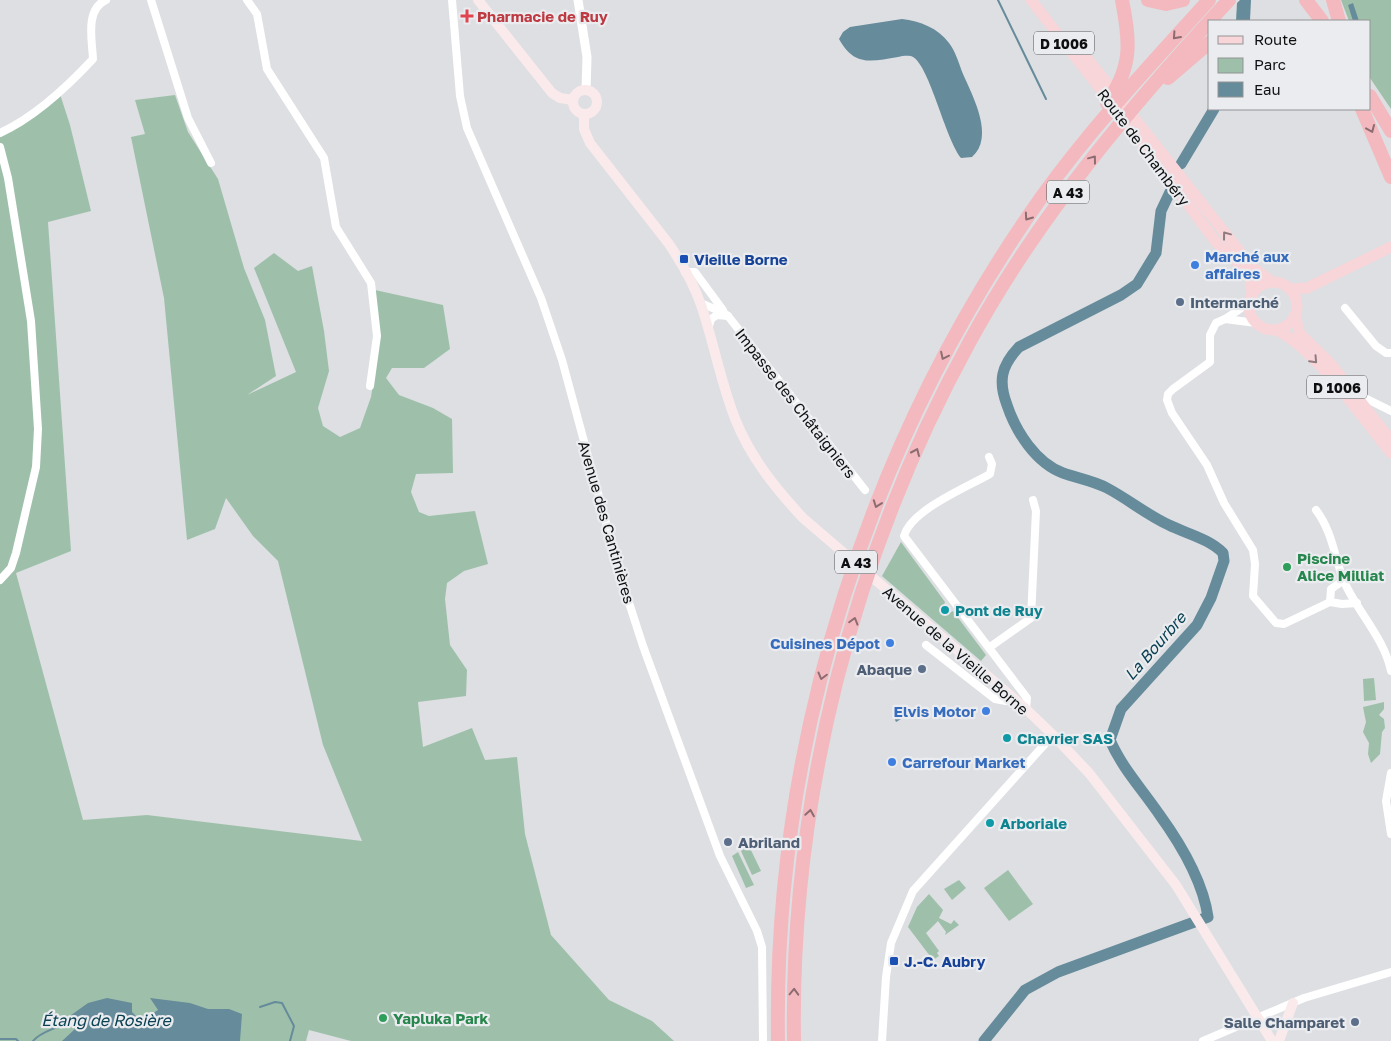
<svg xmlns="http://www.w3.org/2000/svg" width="1391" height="1041" viewBox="0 0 1391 1041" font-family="'Golos Text',sans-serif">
<rect width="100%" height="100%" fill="#dddfe2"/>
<!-- green -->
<g fill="#9ec0aa">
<path d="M1341,0H1391V109L1370,78V21H1349Z"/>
<path d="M59,91L70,125L91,211L48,222L71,551L16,573L83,820L147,815L362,841L323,745L278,561L253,536L226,498L215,529L187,540L164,298L131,137L145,134L135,100L175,95L188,132L218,179L244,268L265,320L276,376L247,395L296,372L254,268L274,253L298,271L312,266L324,331L329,371L318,408L323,426L340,437L360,428L371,397L379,347L375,290L443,305L450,349L424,368H392L386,378L399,395L433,408L452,419L453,473L416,474L411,492L419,512L429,516L475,511L488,564L464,571L447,583L445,599L450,645L467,670L466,696L418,702L423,747L472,728L485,760L517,757L525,834L551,935L609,1000L652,1021L674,1041H351L309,1030L306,1041H0V129H7Z"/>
<path d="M901,542L945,602L942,611L946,615L953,611L986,655L981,661L882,576Z"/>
<path d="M1374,678L1376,700L1364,701L1363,679Z"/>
<path d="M1384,702V709L1379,715L1384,719L1385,728L1382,732L1380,754L1371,763L1368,754L1369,743L1363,732L1366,722L1363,707Z"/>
<path d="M749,846L761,871L752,875L741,851Z"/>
<path d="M738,852L754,885L746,888L732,856Z"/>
<path d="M1008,870L1033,904L1009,921L984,888Z"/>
<path d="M959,880L966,888L952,900L944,889Z"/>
<path d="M929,894L943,910L939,918L951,924L954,920L959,925L945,935L946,932L938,921L926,933L939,951L937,953L939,956L933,960L908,927L917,907Z"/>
</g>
<!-- water -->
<g fill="#668b9b">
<path d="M1240,0H1251L1250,20L1236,21L1237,3Z"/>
<path d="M1353,3L1359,21H1353L1348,5Z"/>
<path d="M902,19C920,21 938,28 949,43C956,52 959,64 963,74C973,97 995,137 972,157L961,158C945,138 930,67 913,57C909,55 903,56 898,57C870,62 854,66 839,39L843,32L850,27Z"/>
<path d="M904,709L908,715L896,722L893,715Z"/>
<path d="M107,998L132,1003V1012L138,1018L144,1019L158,1010L150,998L190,1003L208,1009H229L242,1014L240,1041H62L75,1029L72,1024L62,1027L60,1023L88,1003Z"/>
</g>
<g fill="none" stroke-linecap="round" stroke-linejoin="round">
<!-- stream -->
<g stroke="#668b9b" stroke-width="2">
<path d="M998,0L1046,99"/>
<path d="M260,1007L275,1002L282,1003L294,1026L290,1041"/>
<path d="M0,1039H16L18,1041"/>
<path d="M33,1041C40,1032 53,1030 63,1024"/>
</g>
<!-- river -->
<g stroke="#668b9b" stroke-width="11">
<path d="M1181,164L1214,109"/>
<path d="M984,1041L1025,990L1058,972L1208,917C1203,882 1180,843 1159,814C1142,789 1122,768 1110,740L1121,709L1197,625L1211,598L1224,561L1223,553C1210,539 1185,533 1169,525C1147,515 1128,499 1107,488C1094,481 1077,478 1063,473C1036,463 1016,432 1007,405C998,381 1001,366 1019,347L1121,295L1137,284L1156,253L1161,211L1170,192"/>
</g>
<!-- minor -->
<g stroke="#fff" stroke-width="8">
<path d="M151,0L188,118L211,163"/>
<path d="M247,0L257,14L267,69L324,158L336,227L371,283L377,336L370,386"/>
<path d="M452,0L460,96L467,128L541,298L562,360L621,578L643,646L720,856L757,931L762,947L763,1041"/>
<path d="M0,133C35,117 67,87 93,59C92,40 85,9 106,0"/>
<path d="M0,147L8,178L31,321L38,429L36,467L16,553L11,568L0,580"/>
<path d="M685,272H695L723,310"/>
<path d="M1250,298L1240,309L1225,319L1256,323"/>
<path d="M701,303C710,308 719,309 728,316L865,490"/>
<path d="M1345,308L1376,346L1386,353H1391"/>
<path d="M1225,319L1216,323L1210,335V362L1173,389L1168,394L1167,400L1172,413L1207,465L1224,503L1253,550L1255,564L1253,596L1276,623L1284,624L1330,602L1342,604L1357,603"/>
<path d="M708,329L711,319L717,315L728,316"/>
<path d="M1357,394L1391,411"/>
<path d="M989,457L992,464L990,474C967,487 911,510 904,536L1027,698L1026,709"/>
<path d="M1316,510C1332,531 1334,555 1343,579C1355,609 1384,637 1391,671"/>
<path d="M1330,602L1331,589L1344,580"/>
<path d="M926,645L995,699L1006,701L1012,698"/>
<path d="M990,647L1031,618L1036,511L1033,500"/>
<path d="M1391,773L1386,801L1391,834"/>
<path d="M882,1041L886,977L891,943L913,891L1053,735"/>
<path d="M1203,1041L1304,998L1391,972"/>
</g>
<!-- tertiary -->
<path stroke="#fff" stroke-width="9" d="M578,0L587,57L586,90"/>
<!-- secondary -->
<g stroke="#fbeaec" stroke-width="10">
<path d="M478,0L552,93L560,98L573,100"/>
<circle cx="585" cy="102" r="12"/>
<path d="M584,114V129L590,143L669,244C681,262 694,284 701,305C714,343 721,384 736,421C751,458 776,489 803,518L1026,709L1053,735L1089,773L1176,885L1272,1041"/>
<path d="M1279,1041L1293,1003"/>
</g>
<!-- primary -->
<g stroke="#f8d5d9" stroke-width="11">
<path d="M1031,0L1139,139L1216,242L1243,268L1251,281L1252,294"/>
<path d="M1075,43L1251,266L1272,282"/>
<circle cx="1273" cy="306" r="24"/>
<path d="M1290,289L1307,288L1391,247"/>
<path d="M1295,316L1300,334L1330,363L1391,440"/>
<path d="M1276,330C1313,346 1364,420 1391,453"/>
</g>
<!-- motorway -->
<g stroke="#f3b9bf" stroke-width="14">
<path d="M1148,0L1166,4L1183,0"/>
<path d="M1306,0L1322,21"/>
<path d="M1333,0L1339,21"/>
<path d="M1168,78L1210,42"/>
<path d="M1370,96L1391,131"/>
<path d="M1107,103C1133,66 1130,42 1122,0"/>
<path d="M1362,109L1391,177"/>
<path d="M778,1041C773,742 870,438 1043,195C1093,126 1152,63 1209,0"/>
<path d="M794,1041C790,799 853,555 969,343C1037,217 1132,105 1229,0"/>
</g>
</g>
<!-- one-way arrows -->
<defs><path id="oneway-chevron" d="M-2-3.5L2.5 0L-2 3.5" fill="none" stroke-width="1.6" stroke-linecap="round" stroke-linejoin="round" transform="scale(1.25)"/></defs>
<g stroke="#8c6c70">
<use href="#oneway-chevron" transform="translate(1176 36) rotate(132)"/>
<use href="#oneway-chevron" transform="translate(1371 129) rotate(67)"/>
<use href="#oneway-chevron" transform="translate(1093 159) rotate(-53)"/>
<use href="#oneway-chevron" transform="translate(1028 217) rotate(125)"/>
<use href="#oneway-chevron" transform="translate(944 356) rotate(116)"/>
<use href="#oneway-chevron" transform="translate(916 452) rotate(-66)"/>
<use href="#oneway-chevron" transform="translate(877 504) rotate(110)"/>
<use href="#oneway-chevron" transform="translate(854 621) rotate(-74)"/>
<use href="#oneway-chevron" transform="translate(822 676) rotate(105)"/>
<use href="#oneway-chevron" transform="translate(810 813) rotate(-81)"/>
<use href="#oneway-chevron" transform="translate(794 992) rotate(-88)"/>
</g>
<g stroke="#8f7c7f">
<use href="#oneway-chevron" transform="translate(1226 235) rotate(-127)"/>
<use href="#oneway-chevron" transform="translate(1314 360) rotate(47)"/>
</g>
<!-- markers -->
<path fill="#e0444e" stroke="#ebecef" stroke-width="2" d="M464.5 8.5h5v5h5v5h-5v5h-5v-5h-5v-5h5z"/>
<g fill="#1a4fb4" stroke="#ebecef" stroke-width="2">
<rect x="679" y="254" width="10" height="10" rx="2.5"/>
<rect x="889" y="956" width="10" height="10" rx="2.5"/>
</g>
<g fill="#3f7fe0" stroke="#ebecef" stroke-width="2">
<circle cx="1195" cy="265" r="5"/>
<circle cx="890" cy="643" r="5"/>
<circle cx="986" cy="711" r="5"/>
<circle cx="892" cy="762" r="5"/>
</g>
<g fill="#5c6f8a" stroke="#ebecef" stroke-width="2">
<circle cx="1180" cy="302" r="5"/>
<circle cx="922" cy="669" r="5"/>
<circle cx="728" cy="842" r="5"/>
<circle cx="1355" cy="1022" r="5"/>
</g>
<g fill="#2e9e5b" stroke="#ebecef" stroke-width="2">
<circle cx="1287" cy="567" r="5"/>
<circle cx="383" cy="1018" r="5"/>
</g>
<g fill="#0f9aa8" stroke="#ebecef" stroke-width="2">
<circle cx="945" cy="610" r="5"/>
<circle cx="1007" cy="738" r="5"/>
<circle cx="990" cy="823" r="5"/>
</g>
<g text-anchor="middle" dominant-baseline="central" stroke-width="4.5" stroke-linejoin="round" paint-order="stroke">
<!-- shield labels -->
<g fill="#ebecef" stroke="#505153" stroke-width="1">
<rect x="1034" y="31.5" width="60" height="23" rx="4"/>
<rect x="1047" y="180.5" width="42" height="23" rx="4"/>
<rect x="1307" y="375.5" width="60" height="23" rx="4"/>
<rect x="835" y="550.5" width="42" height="23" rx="4"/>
</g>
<g font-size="14" font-weight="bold" fill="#0e0f10">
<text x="1064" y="43">D 1006</text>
<text x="1068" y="192">A 43</text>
<text x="1337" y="387">D 1006</text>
<text x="856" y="562">A 43</text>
</g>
<!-- health labels -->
<g font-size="15" font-weight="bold" fill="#be3a42" stroke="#ebecef" text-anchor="start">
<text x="477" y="16">Pharmacie de Ruy</text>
</g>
<!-- street labels -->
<g font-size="15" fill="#0e0f10" stroke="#ebecef">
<text transform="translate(1144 147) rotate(53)">Route de Chambéry</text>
<text transform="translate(796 403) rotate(52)">Impasse des Châtaigniers</text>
<text transform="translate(607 522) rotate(74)">Avenue des Cantinières</text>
<text transform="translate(956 650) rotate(41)">Avenue de la Vieille Borne</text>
</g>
<!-- shop labels -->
<g font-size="15" font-weight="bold" fill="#366cbe" stroke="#ebecef" text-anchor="start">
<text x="1205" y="256">Marché aux<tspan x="1205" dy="17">affaires</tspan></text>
<text x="880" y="643" text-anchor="end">Cuisines Dépot</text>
<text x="976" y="711" text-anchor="end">Elvis Motor</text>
<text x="902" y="762">Carrefour Market</text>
</g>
<!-- transit labels -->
<g font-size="15" font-weight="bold" fill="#164399" stroke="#ebecef" text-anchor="start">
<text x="694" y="259">Vieille Borne</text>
<text x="904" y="961">J.-C. Aubry</text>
</g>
<!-- service labels -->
<g font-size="15" font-weight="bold" fill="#4e5e75" stroke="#ebecef" text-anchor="start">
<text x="1190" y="302">Intermarché</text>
<text x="912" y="669" text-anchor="end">Abaque</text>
<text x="738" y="842">Abriland</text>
<text x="1345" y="1022" text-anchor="end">Salle Champaret</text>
</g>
<!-- leisure labels -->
<g font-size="15" font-weight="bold" fill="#27864d" stroke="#ebecef" text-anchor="start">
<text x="1297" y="558">Piscine<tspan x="1297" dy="17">Alice Milliat</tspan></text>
<text x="393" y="1018">Yapluka Park</text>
</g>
<!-- culture labels -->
<g font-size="15" font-weight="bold" fill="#0d838f" stroke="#ebecef" text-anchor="start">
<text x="955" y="610">Pont de Ruy</text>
<text x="1017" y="738">Chavrier SAS</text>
<text x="1000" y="823">Arboriale</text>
</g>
<!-- water labels -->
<g font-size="16" font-style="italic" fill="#0a4153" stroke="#ebecef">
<text transform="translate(1155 646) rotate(-49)">La Bourbre</text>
<text x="106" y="1020">Étang de Rosière</text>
</g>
</g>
<!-- legend -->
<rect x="1208" y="20" width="162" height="90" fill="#ebecef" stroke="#939496"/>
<rect x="1218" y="36" width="25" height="8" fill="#f8d5d9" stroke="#939496"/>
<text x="1254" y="45" font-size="15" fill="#0e0f10">Route</text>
<rect x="1218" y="58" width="25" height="15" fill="#9ec0aa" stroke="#939496"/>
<text x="1254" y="70" font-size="15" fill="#0e0f10">Parc</text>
<rect x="1218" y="82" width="25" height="15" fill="#668b9b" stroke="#939496"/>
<text x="1254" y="95" font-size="15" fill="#0e0f10">Eau</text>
</svg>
